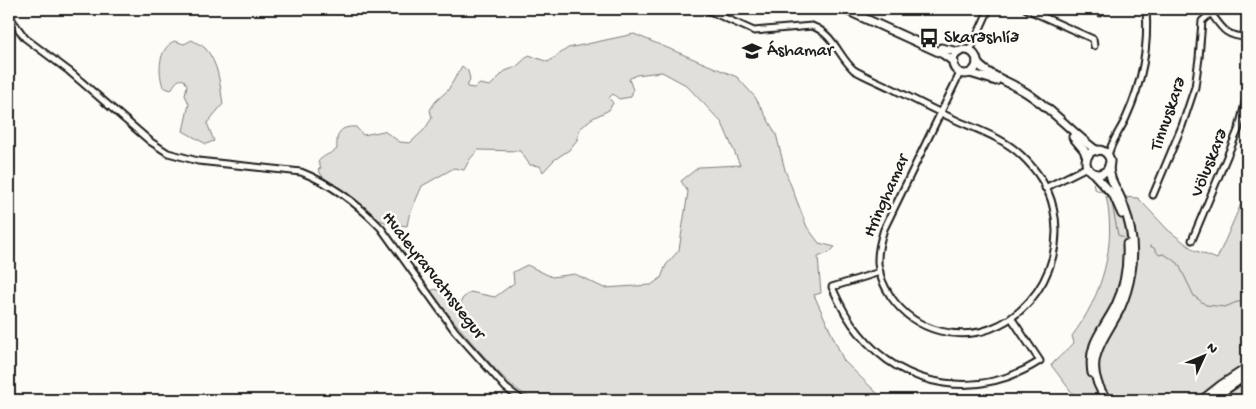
<svg xmlns="http://www.w3.org/2000/svg" width="1256" height="409" viewBox="0 0 1256 409" font-family="'Gochi Hand',sans-serif">
<rect width="100%" height="100%" fill="#fdfcf7"/>
<filter id="ink" filterUnits="userSpaceOnUse"><feTurbulence type="fractalNoise" baseFrequency=".02" numOctaves="2"/><feDisplacementMap in="SourceGraphic" scale="10" xChannelSelector="R" yChannelSelector="G"/><feConvolveMatrix kernelMatrix="1 2 1 2 8 2 1 2 1" color-interpolation-filters="sRGB"/></filter>
<g filter="url(#ink)">
<!-- green -->
<g fill="#e0dfdb" stroke="#7e7e7c">
<path d="M634,34L737,77L755,97L776,134L785,170L807,227L819,243L835,247L830,252L818,257L821,293L814,295L844,361L878,394L897,400H534C512,389 498,372 482,354C464,334 447,313 430,291L436,289L460,306L462,299L470,292L495,297L514,283L513,272L527,265L552,277L575,274L604,288L651,285L661,278L666,265L679,250L688,192L681,181L699,167L740,165L722,123L686,85L662,72L636,75L629,79L633,90L631,97L619,99L613,94L609,98L613,103L609,110L591,119L580,129L577,140L569,150L554,160L543,172L540,166L530,165L520,151L478,150L470,159L464,170L454,168L422,186L409,216L407,226L387,223L377,219L356,201L322,176L318,169L321,168L318,162C323,155 331,154 337,149C336,134 339,126 356,127L363,135L384,131L400,142L410,143L424,130L432,118L430,110L435,102L448,90L462,66L468,71L470,79L467,87L474,88L480,84L490,86L505,71L516,67L529,55L548,62L568,48Z"/>
<path d="M192,40C196,43 202,45 205,48C219,63 220,86 223,104L207,123L214,141L206,144L183,131L189,104L185,95L187,85L184,80C177,78 175,84 171,90L163,87C158,71 158,50 174,41L184,44Z"/>
<path d="M1247,190V400H1064L1073,394L1051,365L1074,343L1072,336C1102,296 1117,246 1106,196L1138,198L1168,230L1194,250L1217,259Z"/>
</g>
<g fill="none" stroke-linecap="round" stroke-linejoin="round">
<!-- stream -->
<g stroke="#797876" stroke-width="1">
<path d="M1095,182L1093,184L1095,189L1105,193L1111,198L1118,235L1124,238"/>
<path d="M1150,246L1154,248L1159,255L1164,254L1178,263L1194,296L1206,305L1225,307L1237,302H1247"/>
</g>
<defs>
<g id="street">
<path d="M705,9L754,31L812,26C834,34 838,56 854,70C866,77 879,82 891,88C913,99 934,110 956,120C978,130 1004,138 1022,156C1036,169 1049,188 1053,207C1070,275 1011,349 940,331C920,326 903,314 891,297C875,273 875,256 884,229L960,73"/>
<path d="M1026,9L1093,39L1094,46"/>
<path d="M1099,9L1100,13"/>
<path d="M1208,9C1221,26 1224,37 1247,37"/>
<path d="M9,16L25,38L69,71L151,142L168,153L198,161L301,172C332,184 358,204 381,228L455,331L506,388L522,400"/>
<path d="M970,51L989,9"/>
<path d="M1108,156C1111,142 1120,131 1126,118C1142,83 1149,47 1146,9"/>
<path d="M1045,188L1087,167"/>
<path d="M1153,195L1182,126L1195,87L1199,58L1202,21L1211,13"/>
<path d="M1192,240L1239,128L1247,95"/>
<path d="M880,272L832,287C839,303 847,319 859,333C905,390 979,400 1040,361L1012,319"/>
</g>
<g id="secondary">
<path d="M844,9L943,54L954,62"/>
<path d="M941,48L959,52"/>
<circle cx="965" cy="62" r="12"/>
<path d="M977,62C984,74 1010,82 1022,90C1051,107 1071,132 1097,151"/>
<path d="M970,73L996,81"/>
<path d="M1073,137L1084,150L1087,158"/>
<circle cx="1098" cy="162" r="12"/>
<path d="M1094,174L1114,196L1122,214"/>
<path d="M1092,373C1087,342 1104,330 1116,305C1125,286 1128,265 1127,244"/>
<path d="M1107,400C1080,363 1103,342 1120,309C1125,298 1129,285 1131,272C1135,250 1131,225 1123,204C1118,189 1109,182 1109,165"/>
<path d="M1202,400L1221,385L1247,368"/>
<path d="M1211,400L1247,375"/>
</g>
</defs>
<!-- street casing -->
<use href="#street" stroke="#1c1c1c" stroke-width="9"/>
<!-- secondary casing -->
<use href="#secondary" stroke="#1c1c1c" stroke-width="11"/>
<!-- street -->
<use href="#street" stroke="#fdfcf7" stroke-width="5"/>
<!-- secondary -->
<use href="#secondary" stroke="#fdfcf7" stroke-width="7"/>
</g>
</g>
<!-- icons -->
<defs>
<symbol id="bus-bare" viewBox="-9 -9 18 18"><path d="M-5-6H5V4H4V6H2V4H-2V6H-4V4H-5ZM-3.5-4V0h7V-4ZM-3.5 1.2v1.5H-2V1.2ZM2 1.2v1.5H3.5V1.2Z" fill="#1c1c1c" stroke="#fdfcf7" stroke-width="2.5" paint-order="stroke"/></symbol>
<symbol id="school-bare" viewBox="-9 -9 18 18"><path d="M0-5L7-2L0 1L-7-2ZM-4 1L0 2.5L4 1V4Q0 6-4 4Z" fill="#1c1c1c" stroke="#fdfcf7" stroke-width="2.5" paint-order="stroke"/></symbol>
</defs>
<g fill-rule="evenodd">
<use href="#bus-bare" x="915" y="24" width="28" height="28"/>
<use href="#school-bare" x="738" y="37" width="28" height="28"/>
</g>
<g text-anchor="middle" dominant-baseline="central" stroke-width="5" stroke-linejoin="round" paint-order="stroke">
<!-- poi labels -->
<g font-size="18" fill="#1c1c1c" stroke="#fdfcf7" text-anchor="start">
<text x="944" y="38">Skarðshlíð</text>
<text x="767" y="51">Áshamar</text>
</g>
<!-- street labels -->
<g font-size="18" fill="#1c1c1c" stroke="#fdfcf7">
<text transform="translate(1169 114) rotate(-71)">Tinnuskarð</text>
<text transform="translate(1210 163) rotate(-68)">Völuskarð</text>
<text transform="translate(887 196) rotate(-66)">Hringhamar</text>
<text transform="translate(433 276) rotate(52)">Hvaleyrarvatnsvegur</text>
</g>
</g>
<!-- margin -->
<rect width="1256" height="409" fill="none" stroke="#fdfcf7" stroke-width="30"/>
<rect x="15" y="15" width="1226" height="379" fill="none" stroke="#1c1c1c" stroke-width="2" filter="url(#ink)"/>
<!-- north arrow -->
<g transform="translate(1204 356) rotate(46)" stroke="#fdfcf7" stroke-width="4" paint-order="stroke">
<path d="M0-4L9 19L0 12L-9 19Z" fill="#1c1c1c"/>
<text y="-8" font-size="14" font-weight="bold" text-anchor="middle" fill="#1c1c1c">N</text>
</g>
</svg>
